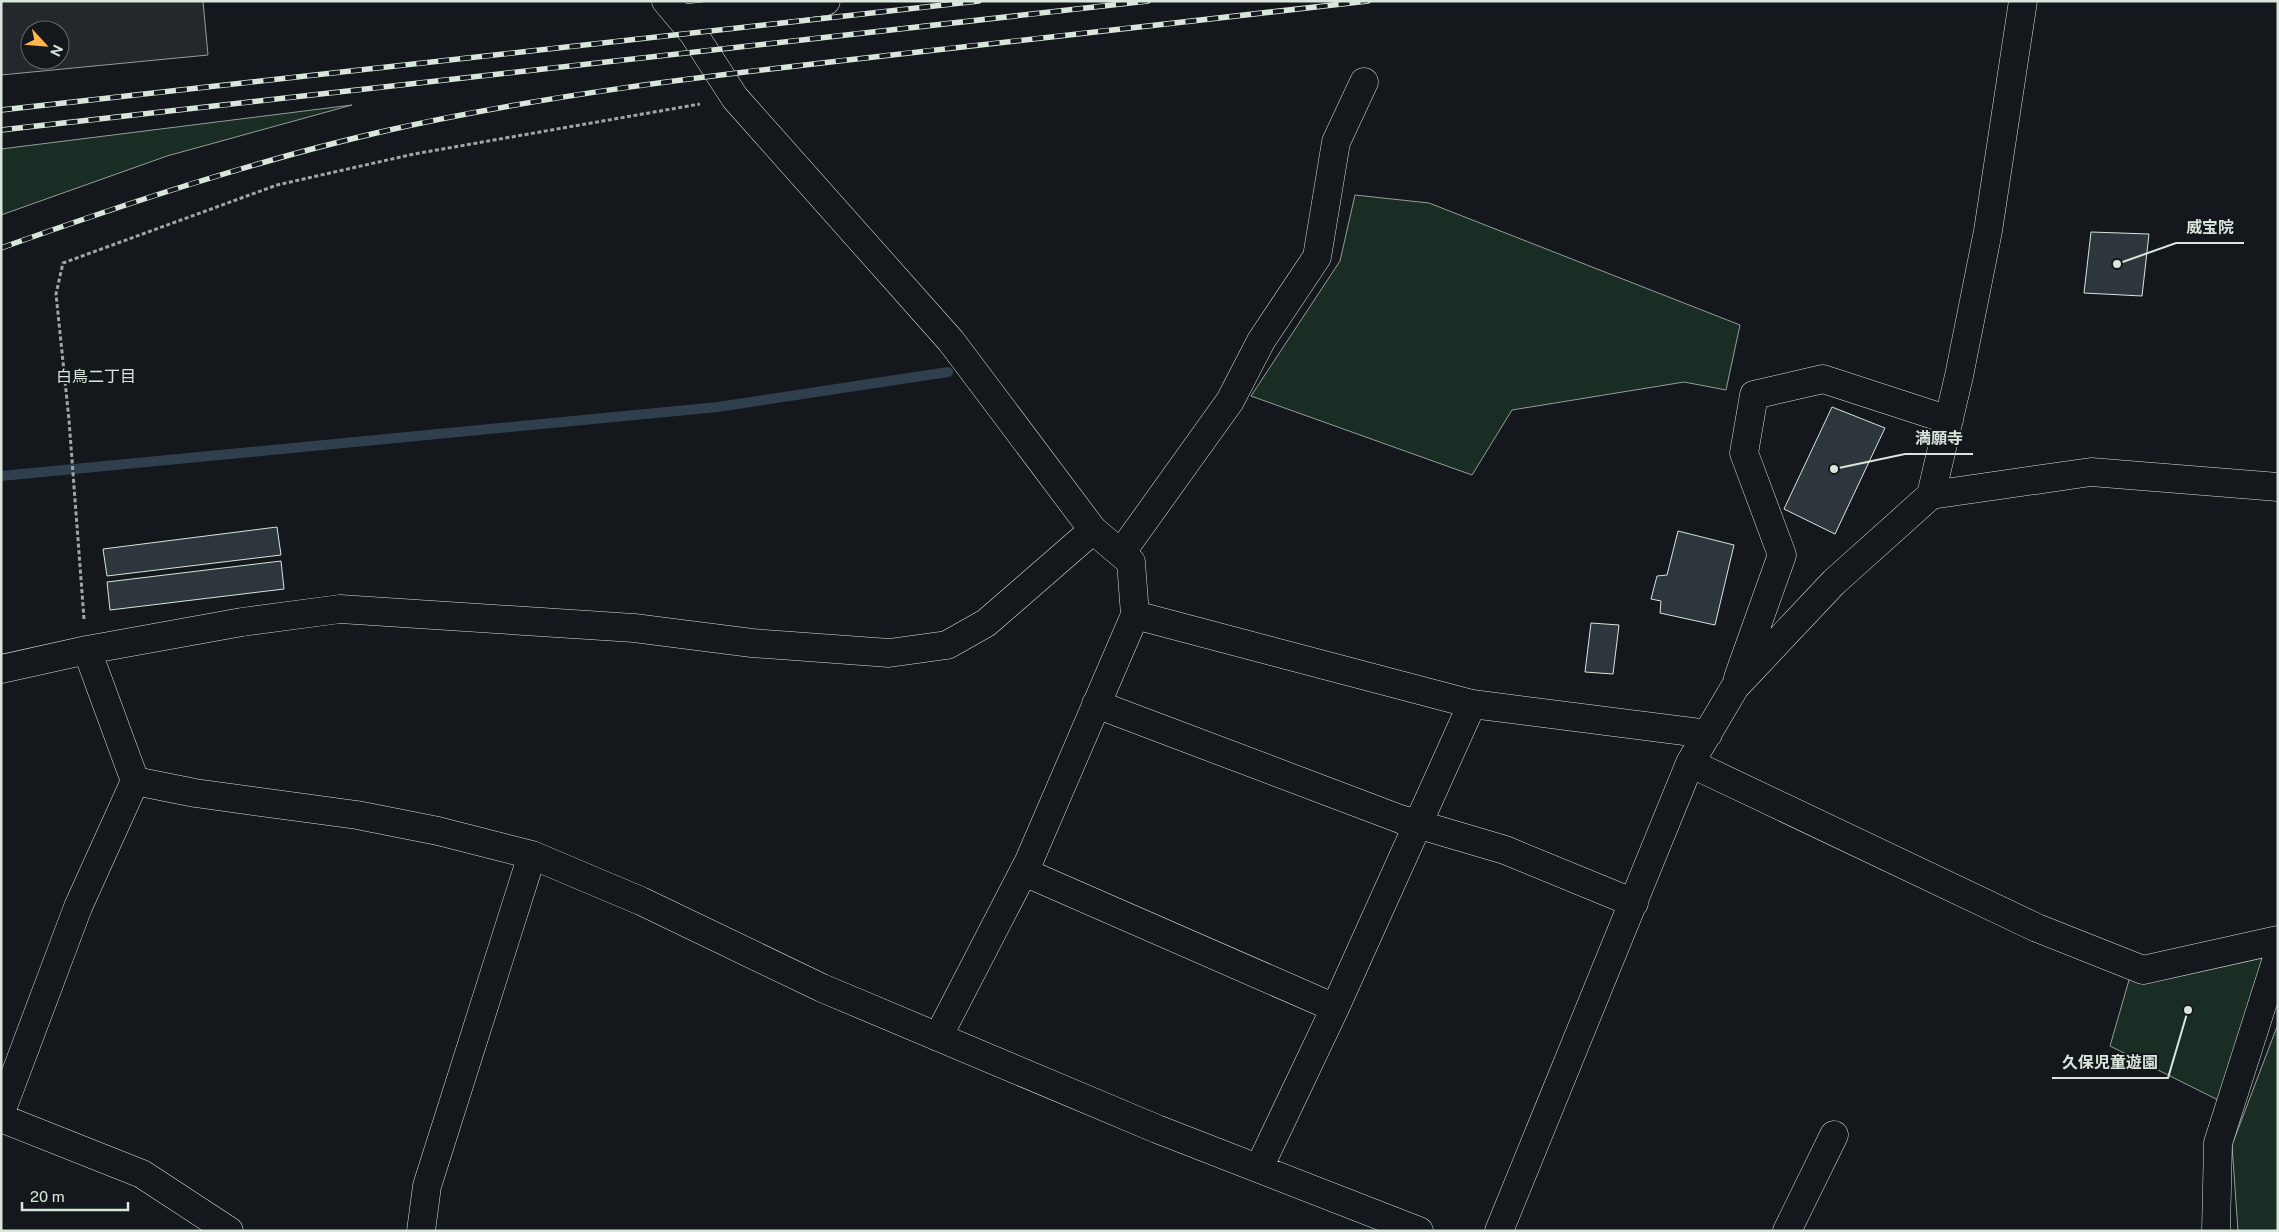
<svg xmlns="http://www.w3.org/2000/svg" width="2279" height="1232" viewBox="0 0 2279 1232" font-family="'Public Sans','Noto Sans JP',sans-serif">
<rect width="100%" height="100%" fill="#14181c"/>
<!-- green -->
<path fill="#1a2d24" stroke="#939e99" d="M352 105 167 156 1 215V149Z
M1355 195 1429 203 1740 325 1726 390 1684 382 1512 410 1472 475 1251 396 1340 261Z
M2275 945 2226 1104 2110 1046 2131 973Z
M2278 1024V1231H2238L2232 1145Z"/>
<!-- parking -->
<path fill="#24282b" stroke="#939e99" fill-rule="evenodd" d="M1 1H203L208 55 1 75ZM30 30H60V60H30Z"/>
<g fill="none" stroke-linecap="round" stroke-linejoin="round">
<!-- stream -->
<path stroke="#2f3f4d" stroke-width="10" d="M1 476 718 407 948 372"/>
</g>
<!-- building -->
<path fill="#2c363c" stroke="#d8e6dc" d="M2091 232 2149 234 2142 296 2084 293Z
M1832 407 1885 428 1835 534 1784 509Z
M277 527 281 555 107 576 103 549Z
M1678 531 1734 545 1715 625 1660 613 1661 601 1651 599 1657 576 1667 575Z
M281 561 284 589 110 610 107 582Z
M1591 623 1619 625 1613 674 1585 672Z"/>
<g fill="none" stroke-linecap="round" stroke-linejoin="round">
<!-- minor casing -->
<g stroke="#d8e6dc" stroke-width="29">
<path id="minor" d="M666 1 693 33 735 98 951 341 1093 530 1131 562 1135 615 1029 861 938 1037
M681 19 826 1
M1931 495 1959 376 1988 231 2023 1
M1121 553 1230 401 1261 341 1317 257 1336 142 1364 82
M1135 615 1472 704 1708 734
M1 669 87 650 242 622 340 609 634 628 752 643 889 653 947 645 986 623 1093 530
M1738 678 1782 555 1744 453 1754 395 1823 379 1949 420
M1096 704 1400 819 1505 850 1634 903
M1690 763 2037 928 2143 970 2278 940
M135 781 195 793 357 815 438 831 532 855 641 901 822 988 1157 1129 1419 1231
M1024 872 1335 1008
M1 1112 78 907 135 781 87 650
M1 1118 142 1174 229 1231
M1259 1168 1335 1008 1472 704
M421 1231 427 1186 532 855
M1499 1231 1690 763 1735 687 1834 582 1931 495 2091 472 2278 487
M1787 1231 1834 1135
M2216 1231 2218 1143 2278 955"/>
</g>
<!-- path -->
<path stroke="#9da8a2" stroke-width="3" stroke-dasharray="4 2.5" stroke-linecap="butt" d="M84 619 69 420 56 294 63 263 277 185 414 154 700 104"/>
<!-- minor -->
<use href="#minor" stroke="#14181c" stroke-width="28"/>
<!-- rail casing -->
<g stroke="#d8e6dc" stroke-width="5.5">
<path id="rail" d="M1 110 979 1
M1 130 1148 1
M1 248C125 204 248 163 376 133 540 95 707 76 874 57 1038 38 1203 20 1368 1"/>
</g>
<!-- rail -->
<use href="#rail" stroke="#14181c" stroke-width="4" stroke-dasharray="11" stroke-linecap="butt"/>
</g>
<g text-anchor="middle" dominant-baseline="central" stroke-width="4" stroke-linejoin="round" paint-order="stroke">
<!-- neighbourhood labels -->
<g font-size="16" fill="#d8e6dc" stroke="#14181c">
<text x="96" y="376">白鳥二丁目</text>
</g>
</g>
<!-- callouts -->
<path fill="none" stroke="#d8e6dc" stroke-width="2" d="M2117 264L2176 243H2244M1834 469L1905 454H1973M2188 1010L2168 1078H2052"/>
<g fill="#d8e6dc" stroke="#14181c" stroke-width="2">
<circle cx="2117" cy="264" r="5"/>
<circle cx="1834" cy="469" r="5"/>
<circle cx="2188" cy="1010" r="5"/>
</g>
<g font-size="16" text-anchor="middle" font-weight="bold" fill="#d8e6dc" stroke="#14181c" stroke-width="4" stroke-linejoin="round" paint-order="stroke">
<text x="2210" y="233">威宝院</text>
<text x="1939" y="444">満願寺</text>
<text x="2110" y="1068">久保児童遊園</text>
</g>
<!-- border -->
<rect width="2279" height="1232" fill="none" stroke="#d8e6dc" stroke-width="5"/>
<!-- north arrow -->
<g transform="translate(45 45) rotate(116)"><circle r="24" fill="#14181c" stroke="#626a69"/>
<path d="M0-4L9 19L0 12L-9 19Z" fill="#ffb74d"/>
<text y="-8" font-size="14" font-weight="bold" text-anchor="middle" fill="#d8e6dc">N</text>
</g>
<!-- scale -->
<path d="M22 1202v8h106v-8" fill="none" stroke="#d8e6dc" stroke-width="2.5"/>
<text x="30" y="1202" font-size="15" fill="#d8e6dc" stroke="#14181c" stroke-width="4" paint-order="stroke">20 m</text>
</svg>
